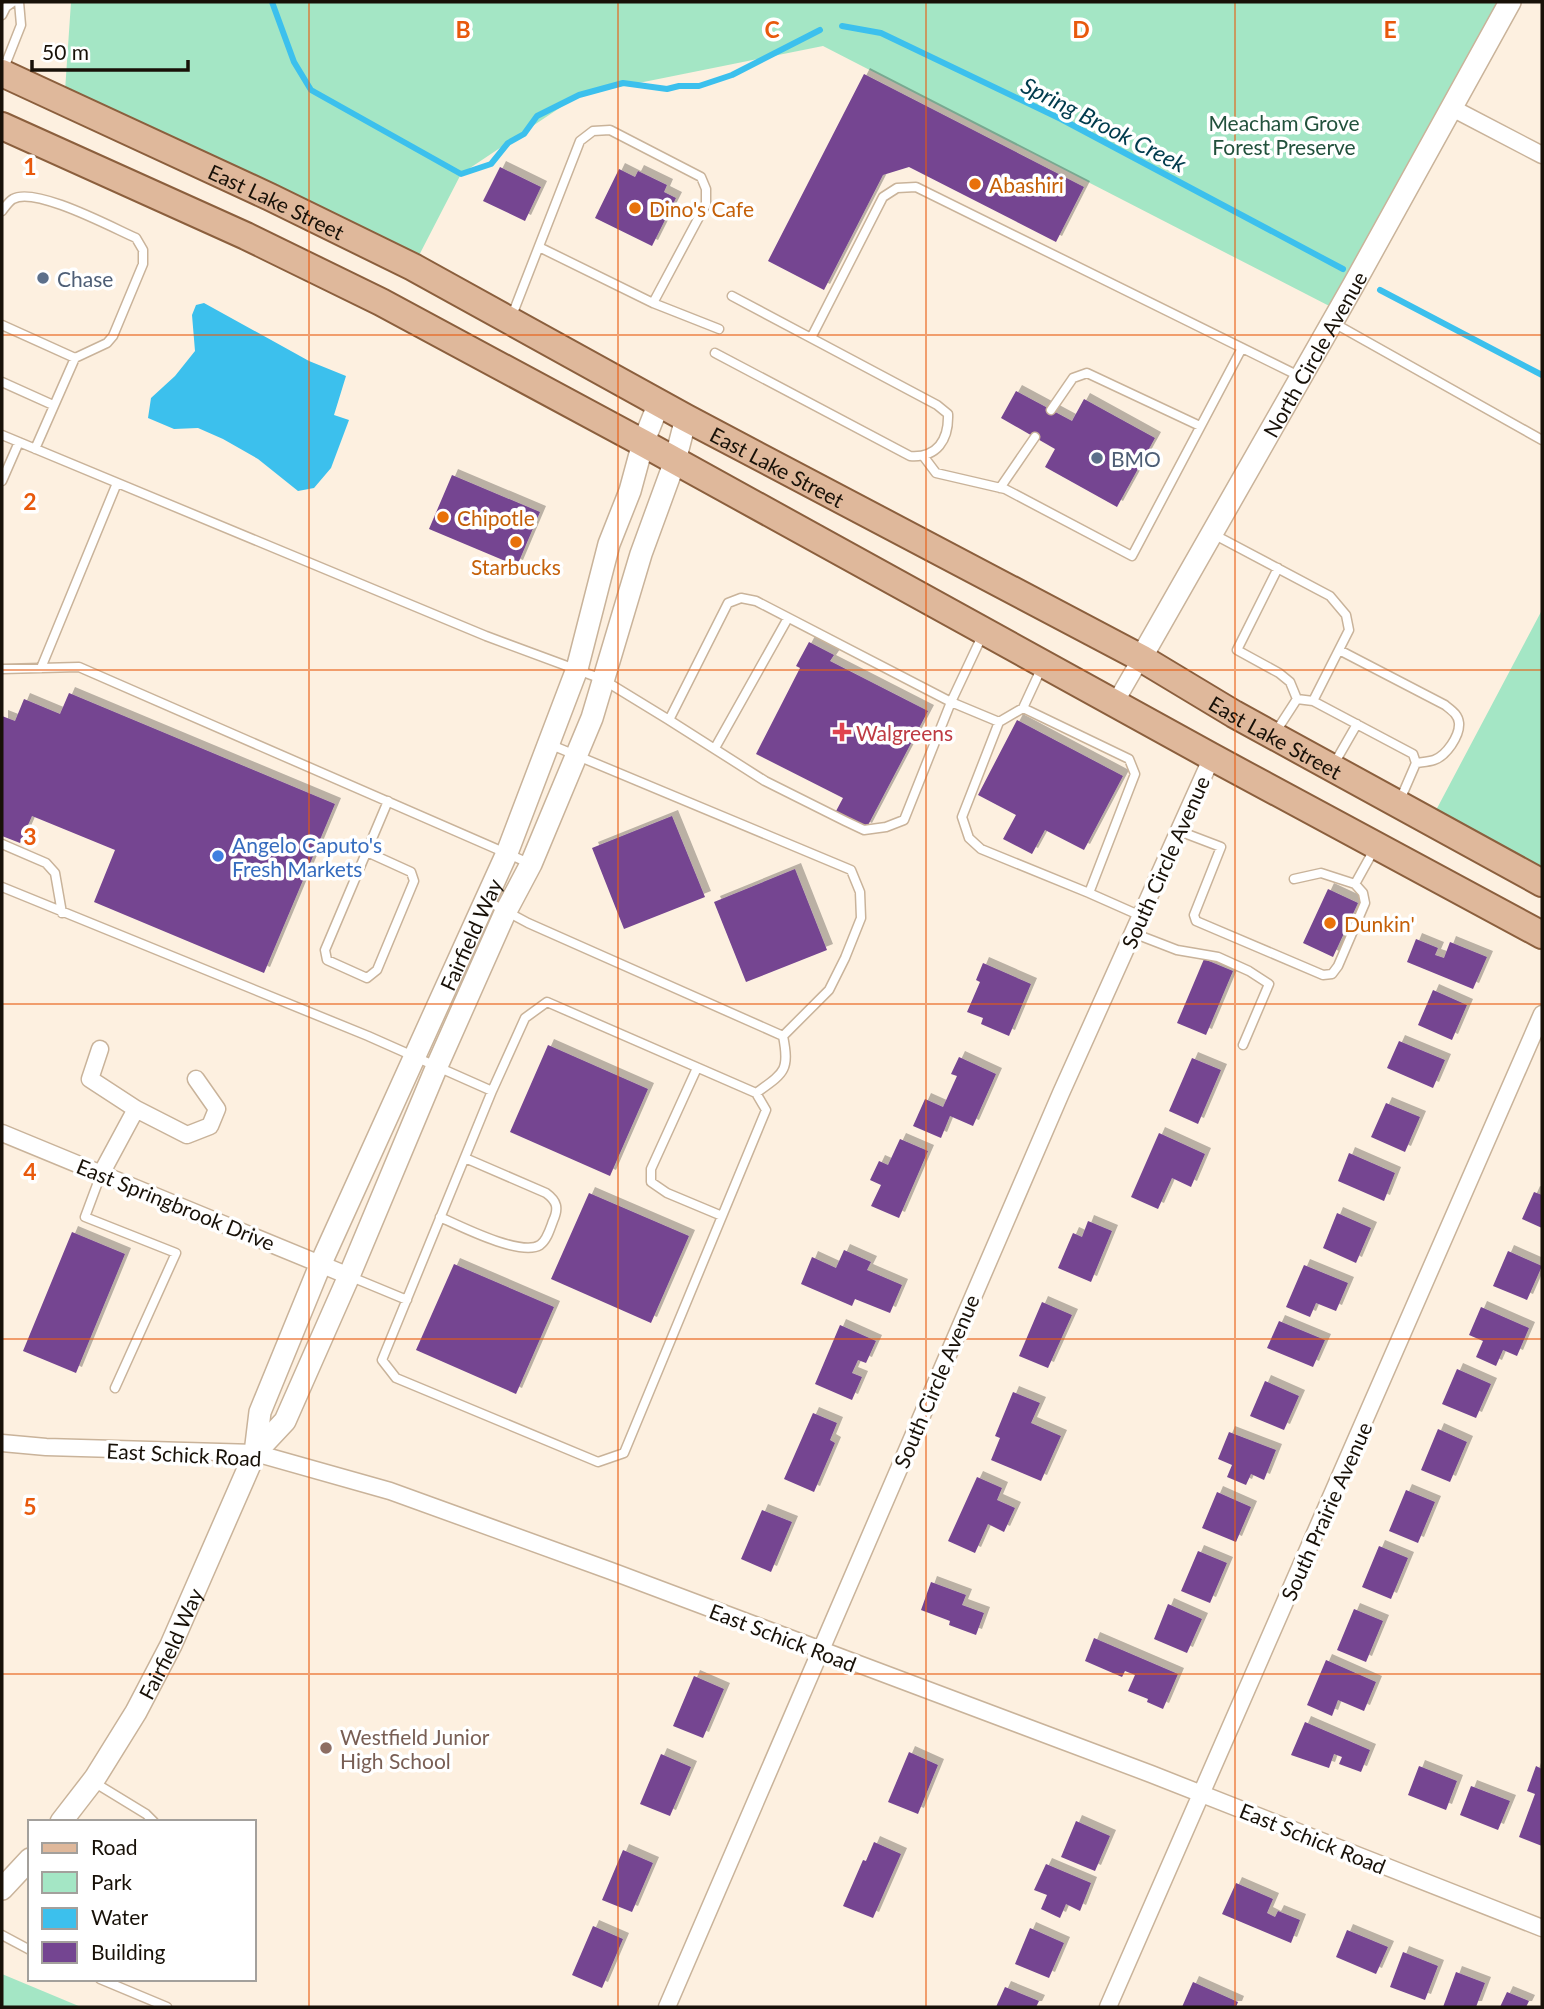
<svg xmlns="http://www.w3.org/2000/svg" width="1544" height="2009" viewBox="0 0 1544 2009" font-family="Lato,sans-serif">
<defs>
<filter id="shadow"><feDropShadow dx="6" dy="-6" stdDeviation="0" flood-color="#0004"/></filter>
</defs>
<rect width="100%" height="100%" fill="#fdf0e0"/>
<!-- green -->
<path fill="#a4e6c5" d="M71 2H1509L1339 311 823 46 579 95 461 174 413 267 65 91Z
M1542 610V872L1434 814Z
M2 1974 81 2007H2Z"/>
<!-- water -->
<path fill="#3cc0ed" d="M204 303 309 361 346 376 334 415 349 420 331 468 314 488 298 491 258 459 223 439 198 428 174 429 148 418 151 398 175 376 195 351 192 315 196 305Z"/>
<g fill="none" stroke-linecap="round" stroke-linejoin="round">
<!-- stream -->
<path stroke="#3cc0ed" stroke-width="6" d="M272 2 294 62 311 90 461 174 491 164 508 143 524 134 537 116 579 95 623 83 667 89 679 86H699L732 75 820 30
M842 26 881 33 1061 119 1343 269
M1380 290 1542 375"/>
</g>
<!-- building -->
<path fill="#744591" filter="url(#shadow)" d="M864 74 1084 187 1056 242 909 167 883 175 824 290 768 261Z
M500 167 541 187 525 221 483 201Z
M619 169 635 177 638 171 667 185 664 192 676 198 652 246 595 218Z
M1016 391 1072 421 1084 399 1155 438 1117 507 1045 467 1055 449 1001 418Z
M452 475 540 512 517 566 429 529Z
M809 642 834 655 830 661 928 711 866 829 835 813 843 798 756 754 800 668 796 666Z
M69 693 335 804 264 973 94 902 115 850 32 816 20 843 2 836V716L15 721 24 699 60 714Z
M1017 720 1123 776 1084 850 1045 830 1032 854 1003 839 1016 815 978 795Z
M672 816 705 897 624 929 592 848Z
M795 869 827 950 746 982 714 902Z
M1328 889 1358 903 1333 957 1303 943Z
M1416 939 1438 948 1435 955 1444 958 1450 942 1487 957 1473 989 1407 962Z
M1204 959 1233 971 1206 1035 1177 1023Z
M983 963 1031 984 1009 1036 981 1024 983 1018 967 1012 980 982 976 980Z
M1433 990 1467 1005 1452 1040 1418 1025Z
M1399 1041 1445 1060 1433 1088 1387 1068Z
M548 1045 648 1089 610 1176 510 1132Z
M959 1057 996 1074 973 1126 950 1116 941 1138 913 1126 925 1099 943 1107 957 1076 951 1074Z
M1192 1058 1221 1070 1198 1124 1169 1111Z
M1386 1103 1420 1117 1405 1152 1371 1137Z
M1159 1133 1205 1154 1191 1187 1172 1178 1158 1209 1131 1197Z
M900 1139 928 1151 899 1218 871 1206 881 1185 870 1180 879 1161 888 1165Z
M1349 1153 1395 1173 1384 1201 1338 1181Z
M1534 1192 1542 1195V1228L1522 1219Z
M589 1193 689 1236 651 1323 551 1279Z
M1337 1213 1371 1228 1356 1263 1323 1248Z
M1088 1221 1112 1231 1091 1282 1058 1268 1073 1233 1082 1237Z
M72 1232 125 1254 76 1373 23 1351Z
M844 1250 871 1262 867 1270 902 1285 890 1313 855 1299 852 1306 801 1284 812 1257 836 1268Z
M1508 1251 1542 1266 1527 1300 1493 1286Z
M454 1264 554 1307 516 1394 416 1350Z
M1304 1265 1348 1283 1336 1311 1316 1303 1310 1317 1286 1307Z
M1042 1302 1072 1315 1048 1368 1019 1356Z
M1481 1307 1529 1328 1517 1356 1503 1350 1496 1366 1476 1357 1483 1341 1469 1335Z
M1279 1321 1325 1340 1313 1367 1267 1348Z
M840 1325 876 1341 866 1363 858 1360 852 1373 862 1377 852 1400 815 1384Z
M1457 1369 1491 1384 1476 1418 1442 1404Z
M1265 1381 1299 1396 1284 1430 1250 1416Z
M1013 1392 1040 1403 1031 1423 1061 1436 1041 1481 991 1460 1000 1438 995 1436Z
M813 1413 837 1423 830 1440 835 1443 814 1492 784 1479Z
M1438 1429 1467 1442 1450 1482 1421 1470Z
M1229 1432 1276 1450 1264 1480 1251 1474 1246 1485 1227 1477 1232 1465 1218 1459Z
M977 1477 1002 1488 997 1500 1015 1508 1004 1532 988 1524 975 1553 948 1541Z
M1406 1490 1435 1502 1418 1543 1389 1531Z
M1217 1492 1251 1507 1236 1542 1202 1528Z
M762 1510 792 1522 771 1572 741 1559Z
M1379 1546 1408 1558 1391 1599 1362 1587Z
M1198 1551 1227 1563 1210 1603 1181 1591Z
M931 1582 966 1595 962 1605 984 1613 976 1635 949 1625 950 1621 921 1610Z
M1168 1604 1202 1619 1187 1653 1154 1639Z
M1354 1609 1383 1621 1366 1662 1337 1650Z
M1094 1638 1178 1674 1163 1709 1147 1702 1148 1699 1128 1691 1135 1675 1125 1671 1122 1677 1085 1661Z
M1326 1660 1376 1682 1364 1711 1338 1700 1332 1716 1307 1705Z
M694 1676 724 1689 703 1738 673 1726Z
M1305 1722 1370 1750 1361 1772 1339 1764 1342 1757 1334 1754 1329 1768 1291 1755Z
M909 1752 938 1765 918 1814 888 1802Z
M661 1754 691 1767 670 1816 640 1804Z
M1419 1766 1457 1781 1446 1810 1408 1795Z
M1536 1766 1542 1769V1846L1519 1837 1535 1794 1527 1791Z
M1471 1786 1510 1801 1498 1830 1460 1815Z
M1076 1821 1110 1836 1095 1871 1061 1857Z
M874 1842 901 1854 873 1918 843 1906 863 1860 866 1861Z
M623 1850 653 1863 632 1912 602 1900Z
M1046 1864 1091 1883 1080 1911 1066 1904 1060 1918 1041 1909 1047 1895 1034 1890Z
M1236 1883 1273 1899 1267 1913 1275 1917 1278 1911 1300 1920 1291 1943 1222 1914Z
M593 1926 623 1939 602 1988 572 1975Z
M1030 1928 1064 1943 1049 1978 1015 1964Z
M1347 1930 1388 1947 1376 1974 1336 1957Z
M1403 1952 1438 1966 1425 2000 1390 1987Z
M1456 1972 1485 1983 1476 2007H1443Z
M1193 1982 1238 2002 1236 2007H1182Z
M1005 1987 1039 2001 1036 2007H996Z
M1507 1992 1529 2001 1526 2007H1500Z"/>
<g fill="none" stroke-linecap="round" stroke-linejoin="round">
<!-- service casing -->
<g stroke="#c9b39a" stroke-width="11">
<path id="service" d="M2 15 6 7 13 2
M4 68 21 25 19 2
M2 211C5 207 9 201 13 199 35 186 113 228 136 238L143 250V264L113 336 107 343 75 358 35 449
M539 247 653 303
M732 296 811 338 883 197 897 188 916 187 1301 377
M511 318 580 141 593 131 610 130 701 177 706 189V204L653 303 719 329
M1332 322 1542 440
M2 325 75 358
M715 353 910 456C937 458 949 440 948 414L937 405 811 338
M2 382 53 405
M1051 410 1073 378 1087 373 1200 426
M2 435 486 636 602 679 669 720 728 603 741 598 756 601 951 702 999 722 962 817 969 838 981 849 1089 893
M924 457 936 473 1005 489 1132 556 1242 348
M2 481 19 442
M1000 488 1035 437
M1213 534 1330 596 1346 615 1349 630 1313 701
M1341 651 1445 705C1451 710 1458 714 1459 723 1460 736 1446 756 1434 760 1428 762 1422 762 1416 763
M1042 667 1023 708 1129 759 1135 774 1089 893 1141 916
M41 668 117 483
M2 669 79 667 531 864
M1297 699 1313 701 1413 754 1416 763 1400 800
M669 720 765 781 845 821 864 830 886 827 904 820 951 702 983 634
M999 722 1023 708
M1275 733 1297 699 1290 682 1279 673 1237 650 1278 568
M549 744 851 870 860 892 861 918 845 958 829 990 783 1036C790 1071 784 1073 756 1093
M715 748 788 618
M1334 764 1357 724
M1179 831 1221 847 1194 915 1196 921 1323 975 1332 974 1338 966 1365 903 1363 893 1355 884
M2 844 46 863 55 873 62 913
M367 852 411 872 414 881 377 970 367 978 327 960 325 950 388 801
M1294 879 1321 873 1355 884 1375 848
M2 887 368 1036 492 1091
M487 901 528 923 783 1036
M1133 933 1177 950 1218 957 1249 971 1269 984 1243 1045
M547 1002 756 1093 766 1110 624 1453 598 1462 396 1378 382 1360 492 1091 525 1018Z
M697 1068 651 1169V1182L667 1193 722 1216
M101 1174 85 1217 176 1253 115 1388
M440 1217C460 1226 521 1257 540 1245 547 1240 550 1229 553 1221 559 1208 557 1201 546 1193L465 1158
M349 1276 407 1300
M92 1781 146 1814 154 1822
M2 1935 30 1950
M100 1979 167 2007"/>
</g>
<!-- minor casing -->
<g stroke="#c9b39a" stroke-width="19">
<path id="minor" d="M1452 108 1542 155
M1115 703 1141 658
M100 1049 90 1079 136 1109 187 1135 210 1126 217 1109 196 1079
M2 1133 349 1276
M101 1174 136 1109
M2 1443 46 1447 255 1453 390 1491 611 1571 1151 1774 1542 1928
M667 2007 1061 1093 1212 757
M1108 2007 1542 1014"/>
</g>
<!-- tertiary casing -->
<g stroke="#c9b39a" stroke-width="24">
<g id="tertiary">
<path id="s1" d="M1141 658 1354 284 1510 2"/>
<path d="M255 1453 285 1421 349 1276 437 1066 505 913 531 864 592 718 641 554 675 461 686 418"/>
<path id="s2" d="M61 1822 95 1778 136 1712 171 1645 255 1453 260 1412 321 1263 507 853 577 669 609 544 630 491 643 443 659 403"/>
<path d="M2 1889 30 1859"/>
</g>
</g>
<!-- primary casing -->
<g stroke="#8b5f3d" stroke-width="30">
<g id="primary">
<path id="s3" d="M2 73 270 197 413 267 686 418 1141 658 1234 714 1542 883"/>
<path d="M2 126 246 236 381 302 643 443 1212 757 1542 935"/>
</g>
</g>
<!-- service -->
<use href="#service" stroke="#fff" stroke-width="8"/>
<!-- minor -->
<use href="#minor" stroke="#fff" stroke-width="16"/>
<!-- tertiary -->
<use href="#tertiary" stroke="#fff" stroke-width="21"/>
<!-- primary -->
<use href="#primary" stroke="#dfb89b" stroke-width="26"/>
</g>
<!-- grid -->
<path fill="none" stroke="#e8590c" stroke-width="2" stroke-opacity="0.55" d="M309 2V2007M618 2V2007M926 2V2007M1235 2V2007M2 335H1542M2 670H1542M2 1004H1542M2 1339H1542M2 1674H1542"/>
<!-- markers -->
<g fill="#e8710a" stroke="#fff" stroke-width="2.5">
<circle cx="975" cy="184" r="7"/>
<circle cx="635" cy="208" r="7"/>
<circle cx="443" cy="517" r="7"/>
<circle cx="516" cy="542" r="7"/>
<circle cx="1330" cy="923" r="7"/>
</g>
<g fill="#5c6f8a" stroke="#fff" stroke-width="2.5">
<circle cx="43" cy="278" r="7"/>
<circle cx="1097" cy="458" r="7"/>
</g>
<path fill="#e0444e" stroke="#fff" stroke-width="2.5" d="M838.5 721.5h7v7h7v7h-7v7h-7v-7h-7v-7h7z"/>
<circle fill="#3f7fe0" stroke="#fff" stroke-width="2.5" cx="218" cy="856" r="7"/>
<circle fill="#8d6e63" stroke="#fff" stroke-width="2.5" cx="326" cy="1748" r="7"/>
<g text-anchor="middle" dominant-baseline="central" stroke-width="7" stroke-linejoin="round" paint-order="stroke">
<!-- park labels -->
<g font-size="21" fill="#22513c" stroke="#fff">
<text x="1284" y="122">Meacham Grove<tspan x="1284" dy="24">Forest Preserve</tspan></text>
</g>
<!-- food labels -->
<g font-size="21" fill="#c56008" stroke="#fff" text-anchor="start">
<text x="989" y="184">Abashiri</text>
<text x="649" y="208">Dino's Cafe</text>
<text x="457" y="517">Chipotle</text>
<text x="516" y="566" text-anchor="middle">Starbucks</text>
<text x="1344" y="923">Dunkin'</text>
</g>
<!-- street labels -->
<g font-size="21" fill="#181108" stroke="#fff">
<text stroke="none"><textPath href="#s3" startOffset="303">East Lake Street</textPath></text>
<text stroke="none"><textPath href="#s1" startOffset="350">North Circle Avenue</textPath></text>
<text stroke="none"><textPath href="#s3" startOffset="870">East Lake Street</textPath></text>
<text stroke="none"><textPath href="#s3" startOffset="1437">East Lake Street</textPath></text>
<text transform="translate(1165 862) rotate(-66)">South Circle Avenue</text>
<text stroke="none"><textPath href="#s2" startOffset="982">Fairfield Way</textPath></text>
<text transform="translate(176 1204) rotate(22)">East Springbrook Drive</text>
<text transform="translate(936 1381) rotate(-67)">South Circle Avenue</text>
<text transform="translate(184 1454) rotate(3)">East Schick Road</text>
<text transform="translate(1326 1511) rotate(-66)">South Prairie Avenue</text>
<text transform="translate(783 1637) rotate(21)">East Schick Road</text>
<text stroke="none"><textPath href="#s2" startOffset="210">Fairfield Way</textPath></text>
<text transform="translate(1313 1838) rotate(22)">East Schick Road</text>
</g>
<!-- service labels -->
<g font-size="21" fill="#4e5e75" stroke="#fff" text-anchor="start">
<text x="57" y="278">Chase</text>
<text x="1111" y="458">BMO</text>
</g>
<!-- health labels -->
<g font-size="21" fill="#be3a42" stroke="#fff" text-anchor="start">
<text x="856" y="732">Walgreens</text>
</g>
<!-- shop labels -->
<g font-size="21" fill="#366cbe" stroke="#fff" text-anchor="start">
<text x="232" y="844">Angelo Caputo's<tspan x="232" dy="24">Fresh Markets</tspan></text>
</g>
<!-- education labels -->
<g font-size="21" fill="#785e54" stroke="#fff" text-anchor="start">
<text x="340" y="1736">Westfield Junior<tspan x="340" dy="24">High School</tspan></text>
</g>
<!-- water labels -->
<g font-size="23" font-style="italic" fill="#003b4d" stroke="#fff">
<text transform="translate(1104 124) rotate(27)">Spring Brook Creek</text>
</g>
</g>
<g font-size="23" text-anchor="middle" font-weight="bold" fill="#e8590c" stroke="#fff" stroke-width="7" stroke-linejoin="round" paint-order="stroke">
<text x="463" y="38">B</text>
<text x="772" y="38">C</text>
<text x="1081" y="38">D</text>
<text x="1390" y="38">E</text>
<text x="30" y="175">1</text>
<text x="30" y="510">2</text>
<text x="30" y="845">3</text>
<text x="30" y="1180">4</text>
<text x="30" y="1515">5</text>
</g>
<!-- border -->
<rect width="1544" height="2009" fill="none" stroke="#181108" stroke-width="7"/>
<!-- legend -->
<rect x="28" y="1820" width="228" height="161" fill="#ffffff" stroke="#a3a09c" stroke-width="2"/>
<rect x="42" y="1843" width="35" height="10" fill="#dfb89b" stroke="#a3a09c" stroke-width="2"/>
<text x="91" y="1855" font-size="21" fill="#181108">Road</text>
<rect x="42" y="1872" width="35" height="21" fill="#a4e6c5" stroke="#a3a09c" stroke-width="2"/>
<text x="91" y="1890" font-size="21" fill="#181108">Park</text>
<rect x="42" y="1908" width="35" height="21" fill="#3cc0ed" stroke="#a3a09c" stroke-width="2"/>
<text x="91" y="1925" font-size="21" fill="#181108">Water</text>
<rect x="42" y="1942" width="35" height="21" fill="#744591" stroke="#a3a09c" stroke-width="2"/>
<text x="91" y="1960" font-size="21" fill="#181108">Building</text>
<!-- scale -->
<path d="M32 60v10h156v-10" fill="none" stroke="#181108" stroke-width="3.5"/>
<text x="42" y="60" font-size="21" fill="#181108" stroke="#ffffff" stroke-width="5" paint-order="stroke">50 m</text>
</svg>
